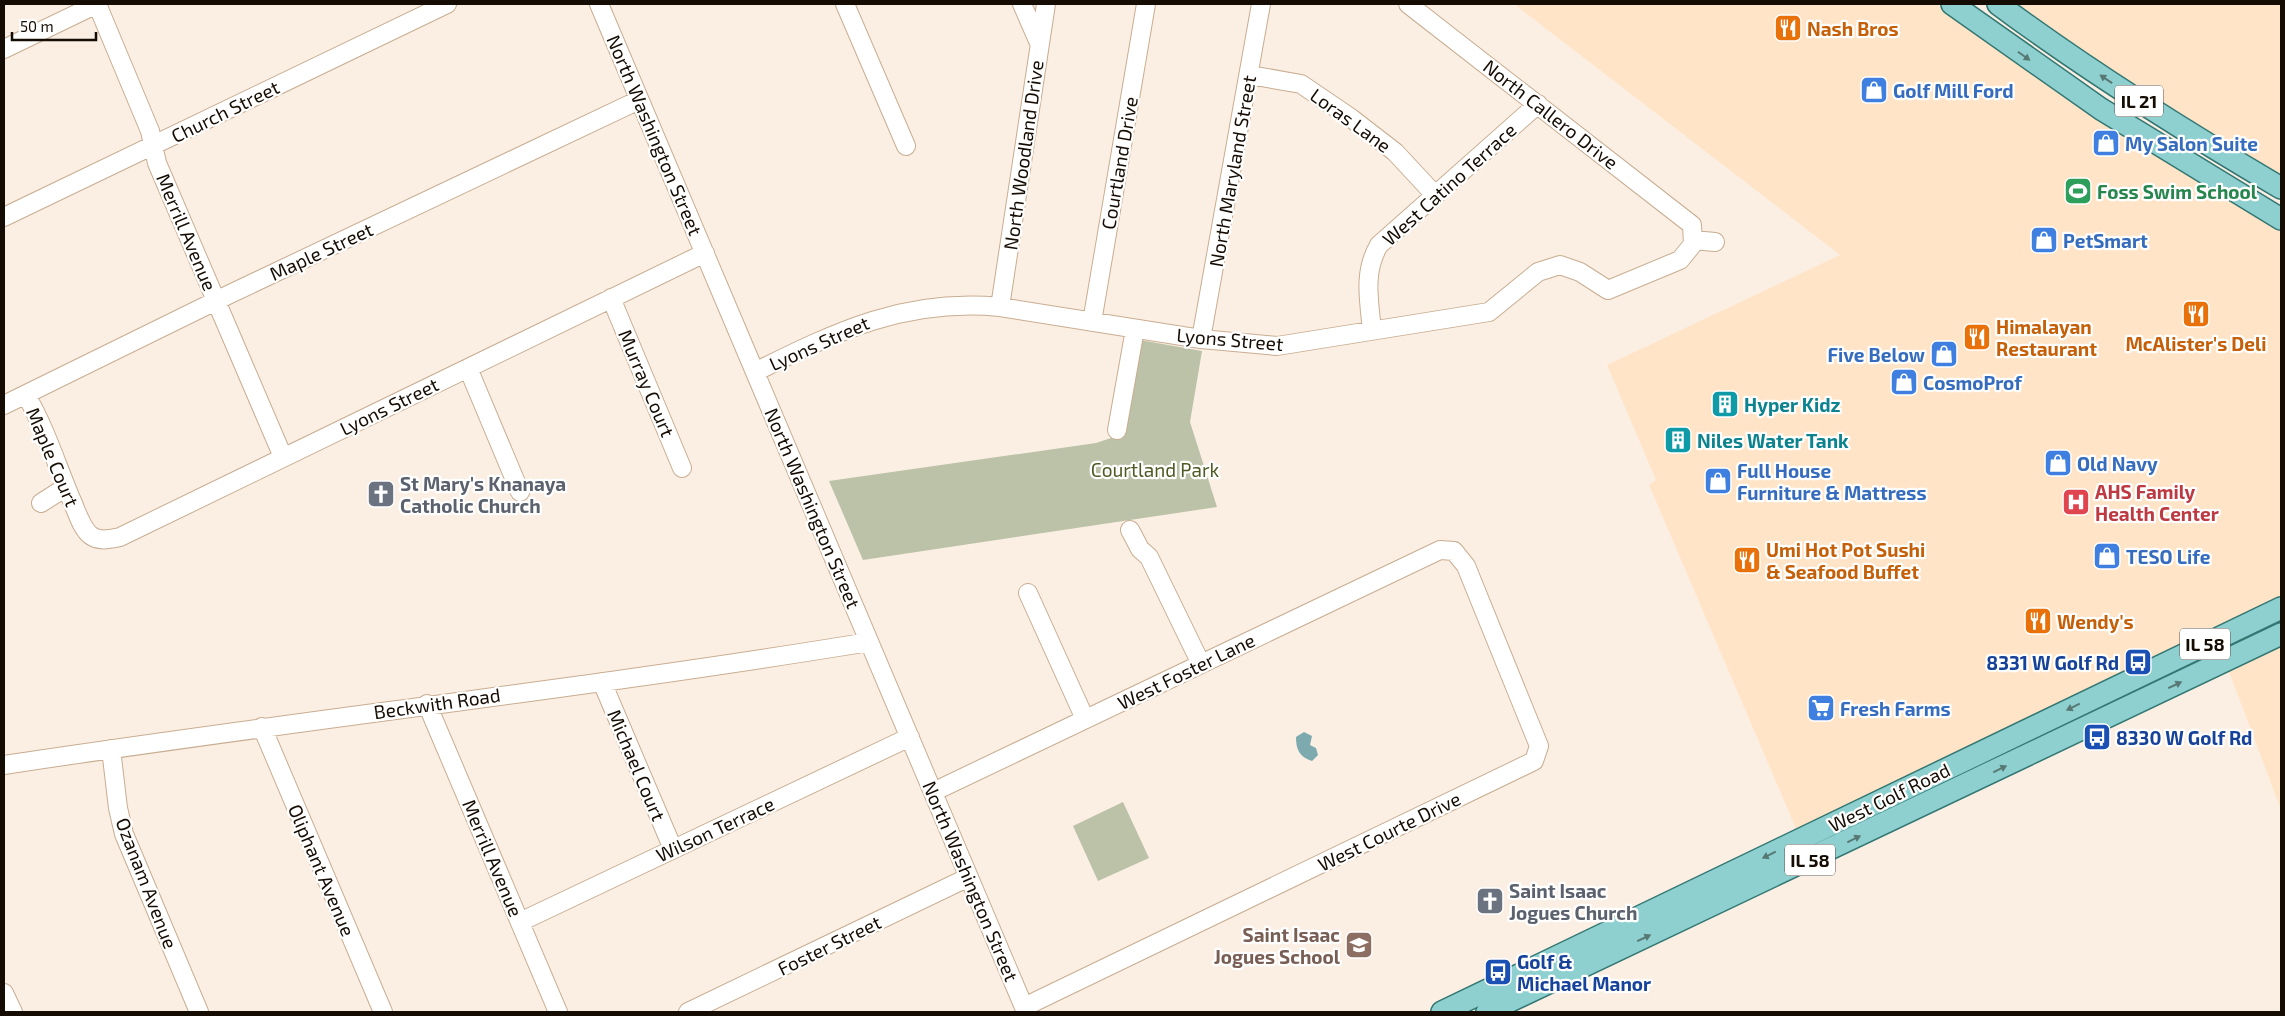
<svg xmlns="http://www.w3.org/2000/svg" width="2285" height="1016" viewBox="0 0 2285 1016" font-family="'Exo 2',sans-serif">
<rect width="100%" height="100%" fill="#fbefe4"/>
<!-- built -->
<path fill="#ffe4c7" d="M1514 4H1937L1997 48 2104 122 2281 230V598L1797 831 1649 485 1656 480 1607 365 1840 255Z
M2015 4H2281V177L2219 140 2096 62Z
M2281 643V810L2228 669Z"/>
<!-- green -->
<path fill="#bbc2a7" d="M1140 340 1202 351 1190 422 1217 507 863 560 829 481 1096 443 1123 434Z
M1123 802 1149 858 1098 881 1073 826Z"/>
<!-- water -->
<path fill="#7daaae" d="M1304 732 1312 736 1310 745 1316 748 1318 755 1312 761C1299 757 1296 749 1296 737Z"/>
<g fill="none" stroke-linecap="round" stroke-linejoin="round">
<!-- minor casing -->
<g stroke="#c8ad91" stroke-width="20">
<path id="minor" d="M97 4 150 131 157 163 283 457
M599 4 1026 1012
M845 4 906 146
M1022 4 1039 43
M4 49 97 4
M1250 75 1301 84 1351 118 1395 152 1435 195
M4 217 447 4
M1693 240 1715 242
M611 298 682 468
M1000 307 1046 4
M1092 322 1146 4
M1372 330C1369 300 1363 272 1379 245L1538 104
M1201 339 1261 4
M468 368 520 492
M755 372C837 331 906 298 1000 307L1201 339 1277 346 1489 312 1538 272 1560 265 1580 272 1608 290 1680 260 1693 244 1692 225 1408 4
M26 395C45 427 57 466 72 501 77 512 81 527 90 535 99 542 110 539 120 537L705 253
M4 405 230 294 639 100
M1117 430 1135 329
M41 503 66 487
M1130 530 1140 549 1149 557 1201 664
M1028 593 1085 719
M602 682 673 849
M427 704 558 1012
M262 727 383 1012
M111 749 118 808 124 834 199 1012
M4 765C292 721 582 689 869 642
M933 792 1440 550 1454 551 1466 566 1539 746 1534 761 1024 1007
M520 922 910 737
M4 993 13 1012
M688 1012 969 877"/>
</g>
<!-- major casing -->
<g stroke="#337773" stroke-width="24">
<path id="major" d="M1952 4 2101 109 2281 219
M1998 4C2088 71 2184 131 2281 188
M1442 1012 2281 608
M1487 1012 2281 634"/>
</g>
<!-- minor -->
<use href="#minor" stroke="#fff" stroke-width="18"/>
<!-- major -->
<use href="#major" stroke="#8ed0d0" stroke-width="21"/>
</g>
<!-- one-way arrows -->
<defs><path id="oneway-solid" d="M-6-.8H1V-3.2L6.5 0L1 3.2V.8H-6Z" transform="scale(1.25)"/></defs>
<g fill="#587874">
<use href="#oneway-solid" transform="translate(2024 56) rotate(35)"/>
<use href="#oneway-solid" transform="translate(2106 79) rotate(-146)"/>
<use href="#oneway-solid" transform="translate(2175 685) rotate(-25)"/>
<use href="#oneway-solid" transform="translate(2073 707) rotate(154)"/>
<use href="#oneway-solid" transform="translate(2000 769) rotate(-26)"/>
<use href="#oneway-solid" transform="translate(1854 839) rotate(-26)"/>
<use href="#oneway-solid" transform="translate(1769 855) rotate(154)"/>
<use href="#oneway-solid" transform="translate(1644 938) rotate(-25)"/>
</g>
<!-- icons -->
<defs>
<g id="restaurant-square" transform="scale(1.4375)"><rect x="-9" y="-9" width="18" height="18" rx="4" fill="#e8710a" stroke="#fff"/><path d="M-5-6h1v4h1v-4h1v4h1v-4h1v5L-1.5 .5V6h-2V.5L-5-1ZM5-6V6H3V1.5H1.5Q1.5-4 5-6Z" fill="#fff"/></g>
<g id="shop-square" transform="scale(1.4375)"><rect x="-9" y="-9" width="18" height="18" rx="4" fill="#3f7fe0" stroke="#fff"/><path d="M-5-2.5h2.3a2.7 3.5 0 0 1 5.4 0H5L5.5 6h-11ZM-1.5-2.5h3a1.5 2.3 0 0 0-3 0Z" fill="#fff"/></g>
<g id="stadium-square" transform="scale(1.4375)"><rect x="-9" y="-9" width="18" height="18" rx="4" fill="#2e9e5b" stroke="#fff"/><path d="M0-5a6.5 5 0 1 0 0 10a6.5 5 0 1 0 0-10ZM-3.5-1.8h7v3.6h-7Z" fill="#fff"/></g>
<g id="building-square" transform="scale(1.4375)"><rect x="-9" y="-9" width="18" height="18" rx="4" fill="#0f9aa8" stroke="#fff"/><path d="M-4-6H4V6H1V3H-1V6H-4ZM-2.5-4.3h1.7v1.8h-1.7ZM.8-4.3h1.7v1.8H.8ZM-2.5-1h1.7V.8h-1.7ZM.8-1h1.7V.8H.8Z" fill="#fff"/></g>
<g id="church-square" transform="scale(1.4375)"><rect x="-9" y="-9" width="18" height="18" rx="4" fill="#6b7280" stroke="#fff"/><path d="M-1.2-6h2.4v3.5h3.3v2.4h-3.3V6h-2.4V-.1h-3.3v-2.4h3.3Z" fill="#fff"/></g>
<g id="hospital-square" transform="scale(1.4375)"><rect x="-9" y="-9" width="18" height="18" rx="4" fill="#e0444e" stroke="#fff"/><path d="M-5-5h3v3.5h4V-5h3V5h-3V1.5h-4V5h-3Z" fill="#fff"/></g>
<g id="bus-square" transform="scale(1.4375)"><rect x="-9" y="-9" width="18" height="18" rx="4" fill="#1a4fb4" stroke="#fff"/><path d="M-5-6H5V4H4V6H2V4H-2V6H-4V4H-5ZM-3.5-4V0h7V-4ZM-3.5 1.2v1.5H-2V1.2ZM2 1.2v1.5H3.5V1.2Z" fill="#fff"/></g>
<g id="supermarket-square" transform="scale(1.4375)"><rect x="-9" y="-9" width="18" height="18" rx="4" fill="#3f7fe0" stroke="#fff"/><path d="M-6-5.5h2.5l.6 2H6L4.5 2H-2.5L-4.4-4H-6ZM-1.5 3.2a1.3 1.3 0 1 0 .1 0ZM3 3.2a1.3 1.3 0 1 0 .1 0Z" fill="#fff"/></g>
<g id="school-square" transform="scale(1.4375)"><rect x="-9" y="-9" width="18" height="18" rx="4" fill="#8d6e63" stroke="#fff"/><path d="M0-5L7-2L0 1L-7-2ZM-4 1L0 2.5L4 1V4Q0 6-4 4Z" fill="#fff"/></g>
</defs>
<g fill-rule="evenodd">
<use href="#restaurant-square" x="1788" y="28"/>
<use href="#shop-square" x="1874" y="90"/>
<use href="#shop-square" x="2106" y="143"/>
<use href="#stadium-square" x="2078" y="191"/>
<use href="#shop-square" x="2044" y="240"/>
<use href="#restaurant-square" x="2196" y="314"/>
<use href="#restaurant-square" x="1977" y="337"/>
<use href="#shop-square" x="1944" y="354"/>
<use href="#shop-square" x="1904" y="382"/>
<use href="#building-square" x="1725" y="404"/>
<use href="#building-square" x="1678" y="440"/>
<use href="#shop-square" x="2058" y="463"/>
<use href="#shop-square" x="1718" y="481"/>
<use href="#church-square" x="381" y="494"/>
<use href="#hospital-square" x="2076" y="502"/>
<use href="#shop-square" x="2107" y="556"/>
<use href="#restaurant-square" x="1747" y="560"/>
<use href="#restaurant-square" x="2038" y="621"/>
<use href="#bus-square" x="2138" y="662"/>
<use href="#supermarket-square" x="1821" y="708"/>
<use href="#bus-square" x="2097" y="737"/>
<use href="#church-square" x="1490" y="901"/>
<use href="#school-square" x="1359" y="945"/>
<use href="#bus-square" x="1498" y="972"/>
</g>
<g text-anchor="middle" dominant-baseline="central" stroke-width="4.5" stroke-linejoin="round" paint-order="stroke">
<!-- shield labels -->
<g fill="#fff" stroke="#5b554f" stroke-width="1">
<rect x="2115" y="85.5" width="48" height="31" rx="4"/>
<rect x="2180" y="628.5" width="50" height="31" rx="4"/>
<rect x="1785" y="844.5" width="50" height="31" rx="4"/>
</g>
<g font-size="18" font-weight="bold" fill="#150c03">
<text x="2139" y="101">IL 21</text>
<text x="2205" y="644">IL 58</text>
<text x="1810" y="860">IL 58</text>
</g>
<!-- food labels -->
<g font-size="19" font-weight="bold" fill="#c56008" stroke="#fff" text-anchor="start">
<text x="1807" y="28">Nash Bros</text>
<text x="1996" y="326">Himalayan<tspan x="1996" dy="22">Restaurant</tspan></text>
<text x="2196" y="343" text-anchor="middle">McAlister's Deli</text>
<text x="1766" y="549">Umi Hot Pot Sushi<tspan x="1766" dy="22">&amp; Seafood Buffet</tspan></text>
<text x="2057" y="621">Wendy's</text>
</g>
<!-- shop labels -->
<g font-size="19" font-weight="bold" fill="#366cbe" stroke="#fff" text-anchor="start">
<text x="1893" y="90">Golf Mill Ford</text>
<text x="2125" y="143">My Salon Suite</text>
<text x="2063" y="240">PetSmart</text>
<text x="1925" y="354" text-anchor="end">Five Below</text>
<text x="1923" y="382">CosmoProf</text>
<text x="2077" y="463">Old Navy</text>
<text x="1737" y="470">Full House<tspan x="1737" dy="22">Furniture &amp; Mattress</tspan></text>
<text x="2126" y="556">TESO Life</text>
<text x="1840" y="708">Fresh Farms</text>
</g>
<!-- street labels -->
<g font-size="19" fill="#150c03" stroke="#fff">
<text transform="translate(225 111) rotate(-26)">Church Street</text>
<text transform="translate(1551 114) rotate(38)">North Callero Drive</text>
<text transform="translate(1351 120) rotate(36)">Loras Lane</text>
<text transform="translate(655 135) rotate(67)">North Washington Street</text>
<text transform="translate(1023 155) rotate(-82)">North Woodland Drive</text>
<text transform="translate(1119 163) rotate(-80)">Courtland Drive</text>
<text transform="translate(1232 171) rotate(-80)">North Maryland Street</text>
<text transform="translate(1449 184) rotate(-42)">West Catino Terrace</text>
<text transform="translate(187 232) rotate(67)">Merrill Avenue</text>
<text transform="translate(321 251) rotate(-25)">Maple Street</text>
<text transform="translate(1230 339) rotate(5)">Lyons Street</text>
<text transform="translate(819 343) rotate(-24)">Lyons Street</text>
<text transform="translate(647 383) rotate(67)">Murray Court</text>
<text transform="translate(389 406) rotate(-26)">Lyons Street</text>
<text transform="translate(53 457) rotate(67)">Maple Court</text>
<text transform="translate(813 508) rotate(67)">North Washington Street</text>
<text transform="translate(1186 671) rotate(-26)">West Foster Lane</text>
<text transform="translate(437 703) rotate(-8)">Beckwith Road</text>
<text transform="translate(637 765) rotate(67)">Michael Court</text>
<text transform="translate(1889 797) rotate(-26)">West Golf Road</text>
<text transform="translate(715 829) rotate(-25)">Wilson Terrace</text>
<text transform="translate(1389 831) rotate(-26)">West Courte Drive</text>
<text transform="translate(493 858) rotate(67)">Merrill Avenue</text>
<text transform="translate(322 870) rotate(67)">Oliphant Avenue</text>
<text transform="translate(971 881) rotate(67)">North Washington Street</text>
<text transform="translate(147 883) rotate(69)">Ozanam Avenue</text>
<text transform="translate(829 945) rotate(-26)">Foster Street</text>
</g>
<!-- leisure labels -->
<g font-size="19" font-weight="bold" fill="#27864d" stroke="#fff" text-anchor="start">
<text x="2097" y="191">Foss Swim School</text>
</g>
<!-- culture labels -->
<g font-size="19" font-weight="bold" fill="#0d838f" stroke="#fff" text-anchor="start">
<text x="1744" y="404">Hyper Kidz</text>
<text x="1697" y="440">Niles Water Tank</text>
</g>
<!-- park labels -->
<g font-size="19" fill="#4e5923" stroke="#fff">
<text x="1155" y="469">Courtland Park</text>
</g>
<!-- worship labels -->
<g font-size="19" font-weight="bold" fill="#5b616d" stroke="#fff" text-anchor="start">
<text x="400" y="483">St Mary's Knanaya<tspan x="400" dy="22">Catholic Church</tspan></text>
<text x="1509" y="890">Saint Isaac<tspan x="1509" dy="22">Jogues Church</tspan></text>
</g>
<!-- health labels -->
<g font-size="19" font-weight="bold" fill="#be3a42" stroke="#fff" text-anchor="start">
<text x="2095" y="491">AHS Family<tspan x="2095" dy="22">Health Center</tspan></text>
</g>
<!-- transit labels -->
<g font-size="19" font-weight="bold" fill="#164399" stroke="#fff" text-anchor="start">
<text x="2119" y="662" text-anchor="end">8331 W Golf Rd</text>
<text x="2116" y="737">8330 W Golf Rd</text>
<text x="1517" y="961">Golf &amp;<tspan x="1517" dy="22">Michael Manor</tspan></text>
</g>
<!-- education labels -->
<g font-size="19" font-weight="bold" fill="#785e54" stroke="#fff" text-anchor="end">
<text x="1340" y="934">Saint Isaac<tspan x="1340" dy="22">Jogues School</tspan></text>
</g>
</g>
<!-- border -->
<rect width="2285" height="1016" fill="none" stroke="#150c03" stroke-width="10"/>
<!-- scale -->
<path d="M12 32v8h84v-8" fill="none" stroke="#150c03" stroke-width="2.5"/>
<text x="20" y="32" font-size="15" fill="#150c03" stroke="#ffffff" stroke-width="4" paint-order="stroke">50 m</text>
</svg>
